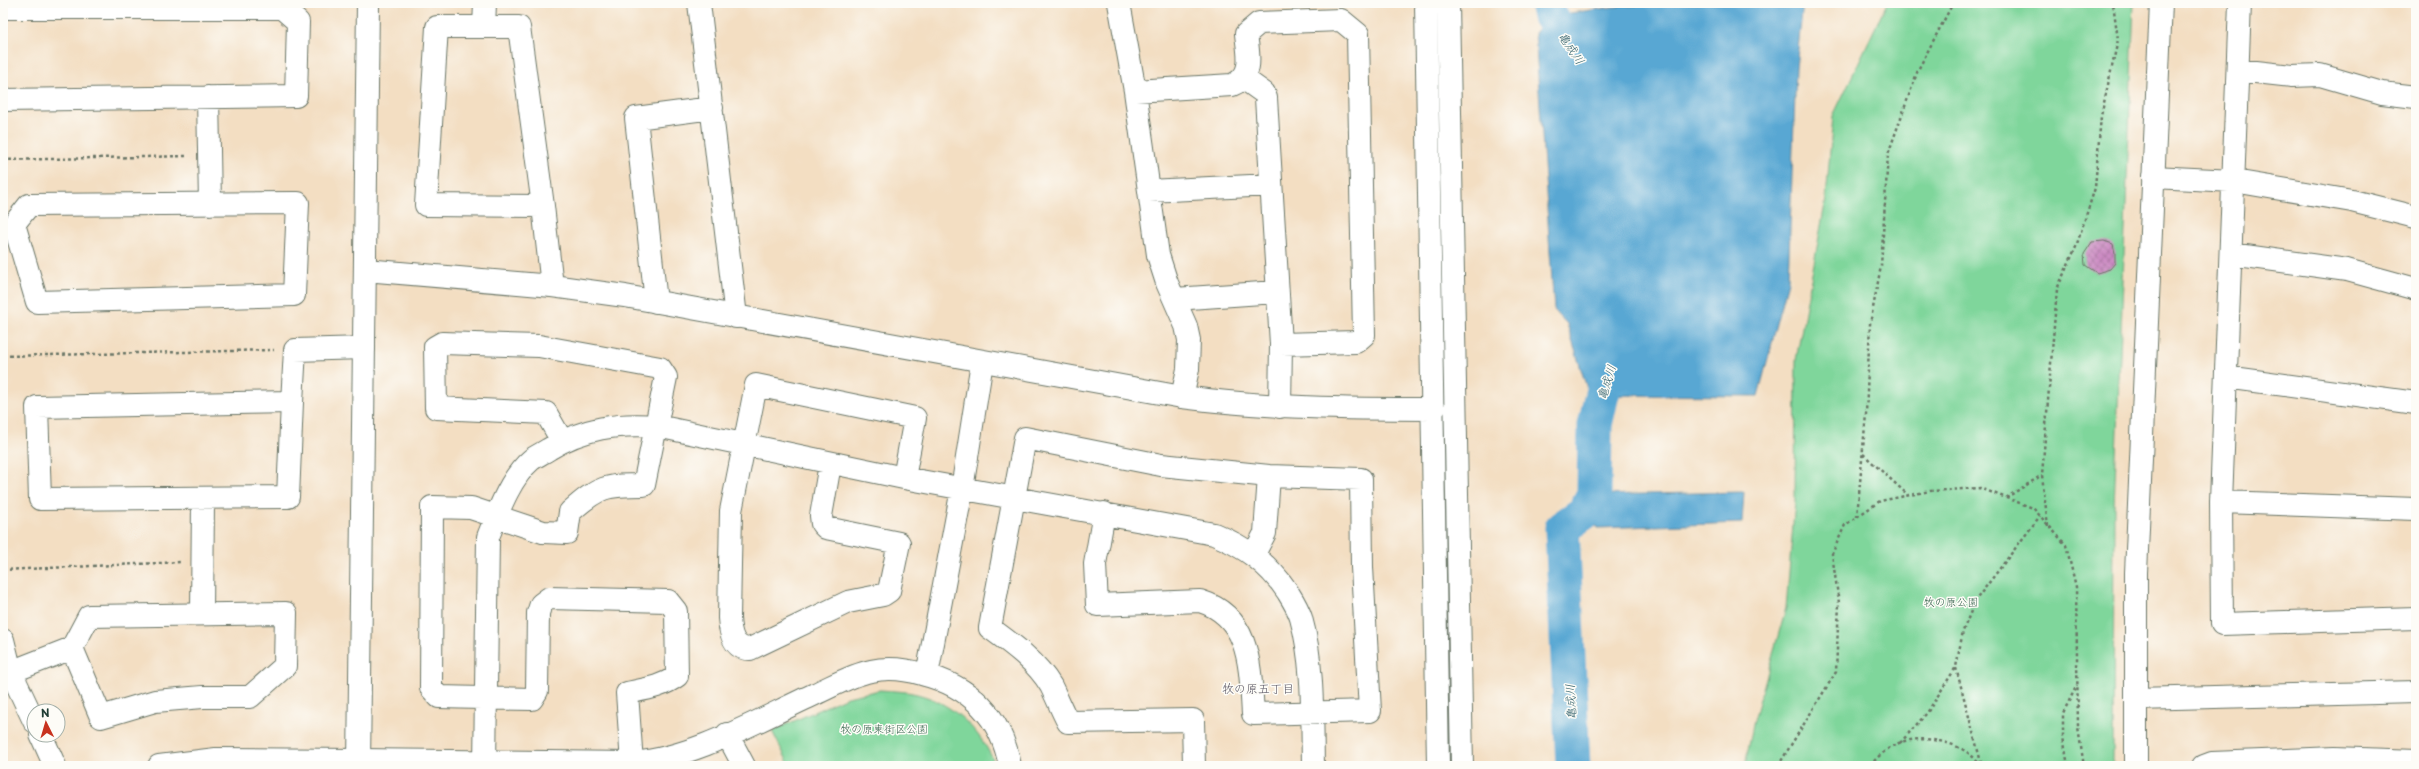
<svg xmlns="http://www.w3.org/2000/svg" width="2419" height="769" viewBox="0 0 2419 769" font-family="'Playpen Sans','Klee One',sans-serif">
<defs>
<pattern id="building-cross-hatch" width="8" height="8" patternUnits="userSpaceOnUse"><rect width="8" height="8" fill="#cc8bc3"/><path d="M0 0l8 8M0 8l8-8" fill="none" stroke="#a5739f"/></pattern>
</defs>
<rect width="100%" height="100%" fill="#fdfcf7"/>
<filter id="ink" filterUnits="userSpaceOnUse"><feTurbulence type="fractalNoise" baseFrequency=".025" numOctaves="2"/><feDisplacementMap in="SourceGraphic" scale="8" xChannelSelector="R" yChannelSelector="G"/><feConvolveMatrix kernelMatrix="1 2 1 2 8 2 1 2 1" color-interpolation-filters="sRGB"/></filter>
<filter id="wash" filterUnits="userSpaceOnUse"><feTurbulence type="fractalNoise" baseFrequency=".012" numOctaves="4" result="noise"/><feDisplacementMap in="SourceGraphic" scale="16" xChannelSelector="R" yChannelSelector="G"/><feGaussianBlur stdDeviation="0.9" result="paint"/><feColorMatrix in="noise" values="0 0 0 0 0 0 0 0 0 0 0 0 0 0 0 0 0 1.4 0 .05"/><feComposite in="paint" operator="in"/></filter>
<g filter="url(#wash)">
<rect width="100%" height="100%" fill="#f3dec2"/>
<!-- green -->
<path fill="#7fd69b" stroke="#4f8a68" d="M1887 3H2134L2114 507 2113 766H1745L1754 720 1786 608 1795 501 1796 360 1826 199 1833 116Z
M880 690C892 691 906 691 917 694 954 703 982 732 996 766H790L772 731 847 697Z"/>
<!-- water -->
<path fill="#59a7d3" stroke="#3c7284" d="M1680 3H1803L1796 68 1788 282 1758 396 1589 395 1567 324 1554 310 1535 33 1550 16 1612 7Z
M1744 492 1742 523 1598 528 1585 512 1594 495Z"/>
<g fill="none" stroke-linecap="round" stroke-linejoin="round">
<!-- river -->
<path stroke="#59a7d3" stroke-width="35" d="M1547 3 1550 16 1577 55
M1573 766 1562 528 1585 512 1594 495 1595 425 1602 394 1617 348"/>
</g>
<g id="blocks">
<!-- building -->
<path fill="url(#building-cross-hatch)" d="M2104 241 2113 244 2115 253V263L2110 269 2097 273 2085 265 2084 254 2092 242Z"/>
</g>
</g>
<g filter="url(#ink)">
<use href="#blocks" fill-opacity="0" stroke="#697566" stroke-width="1"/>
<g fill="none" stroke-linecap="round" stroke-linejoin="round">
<!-- minor casing -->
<g stroke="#697566" stroke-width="24">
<path id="minor" d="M699 3 736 317
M1119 3 1135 91 1158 255 1167 283 1186 326 1189 340 1188 369 1182 397
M2240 3 2221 502 2222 624 2416 618
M3 8H282L298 22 296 96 3 100
M437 27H519L543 206 426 205Z
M484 27 485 3
M2238 70 2292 76 2320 75 2382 93 2416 97
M1243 78 1264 93 1266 98 1281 344 1280 407
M1135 91 1232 85C1255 76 1248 53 1246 34L1259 23 1341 20 1358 34 1364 335 1356 342 1281 344
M208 97 210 204
M2153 177 2234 181 2352 201 2416 217
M1149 191 1271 185
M298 203 294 295 37 302 14 224 29 205Z
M543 206 552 286
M2231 254 2347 270 2416 289
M1175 299 1276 292
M656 302 636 118 712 108
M2226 377 2416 403
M292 402 288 497 40 499 37 407Z
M292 402 295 350 364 348
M562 441 546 413 436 408 435 347 442 343 539 346 660 368 666 377 644 485C606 485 599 486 570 512L567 533 543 532 471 508 432 507 431 688 439 697 532 699 537 691 538 613 541 604 549 598 668 601 676 611 677 676C662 687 646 689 627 693L632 763
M830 464 821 516 822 524 826 528 899 543 889 591 883 595 848 602 750 649C733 649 730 633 729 618L731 511 756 385 915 418 904 478
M2221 502 2416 509
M1104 513 1095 564 1097 605 1200 601C1252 617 1250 670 1253 714L1370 711 1362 567 1361 479 1269 476 1161 465 1025 438 990 628C1012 644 1037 662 1051 686 1057 698 1062 711 1068 722L1193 720 1194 766
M1254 554 1265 533 1269 476
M202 614 203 499
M3 640 11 672 34 721
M3 675 72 648 89 616 286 613 285 666 250 697H203L155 701 101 717 72 648
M927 675 962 489 982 362
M727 734 744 766
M41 735 55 766
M359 760 632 763C694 758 758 720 815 694 833 686 851 675 871 671 888 667 905 669 922 674 970 686 1001 716 1010 766
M485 766 488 537C498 512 510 478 531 460 536 456 543 453 549 449 583 428 617 423 657 426L904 478 1214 534C1245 547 1268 563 1287 591 1292 599 1298 608 1301 618 1314 664 1312 718 1313 766
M2204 766 2212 763 2335 758 2416 761"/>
</g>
<!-- tertiary casing -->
<g stroke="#697566" stroke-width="24">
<path id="tertiary" d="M1426 3 1438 766
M1448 3 1462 766
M365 270 552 286 625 296 1182 397C1266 408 1349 409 1434 409
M2136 699 2416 692
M159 766 216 759 359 760
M359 766 368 3
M2136 766V573L2161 3"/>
</g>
<!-- path -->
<path stroke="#697566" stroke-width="2.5" stroke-dasharray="3 3" stroke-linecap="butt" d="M3 160 188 156
M3 356 274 350
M1863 454 1908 495
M2006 498 2042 475
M1857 517 1866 414 1870 324 1881 266 1888 154 1918 70 1953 3
M2048 526 2042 475 2057 289 2076 247 2095 188 2101 116 2118 40 2113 3
M3 570 182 562
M1956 668 1982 766
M1900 743 1927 713 1956 667 1963 631 1975 601 2040 516
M1778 766 1836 672 1839 603 1832 554 1845 525 1880 501 1930 491 1980 488 2033 508 2066 545 2076 587 2078 728 2084 766
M1870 766C1878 756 1887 748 1899 743 1923 733 1968 743 1980 766
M2068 766 2063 737V713L2077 685"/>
<!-- minor -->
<use href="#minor" stroke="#fff" stroke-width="22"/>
<!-- tertiary -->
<use href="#tertiary" stroke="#fff" stroke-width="22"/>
</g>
</g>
<g text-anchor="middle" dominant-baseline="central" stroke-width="3" stroke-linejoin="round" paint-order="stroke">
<!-- park labels -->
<g font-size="11" fill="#37634e" stroke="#fdfcf7">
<text x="1951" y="601">牧の原公園</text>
<text x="884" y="728">牧の原東街区公園</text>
</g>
<!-- water labels -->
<g font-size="12" font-style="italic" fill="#33626c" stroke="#fdfcf7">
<text transform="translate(1572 48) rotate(56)">亀成川</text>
<text transform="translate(1606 382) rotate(-73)">亀成川</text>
<text transform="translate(1570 702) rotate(-93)">亀成川</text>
</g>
<!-- neighbourhood labels -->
<g font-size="12" fill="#5c5866" stroke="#fdfcf7">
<text x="1258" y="688">牧の原五丁目</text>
</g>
</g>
<!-- margin -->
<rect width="2419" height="769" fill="none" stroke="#fdfcf7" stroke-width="16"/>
<!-- north arrow -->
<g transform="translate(46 723) rotate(355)"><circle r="19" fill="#fdfcf7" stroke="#a4b0a9"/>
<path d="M0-3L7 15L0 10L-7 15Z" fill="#c8321e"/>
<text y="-6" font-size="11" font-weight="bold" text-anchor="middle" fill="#1f3d34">N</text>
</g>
</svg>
